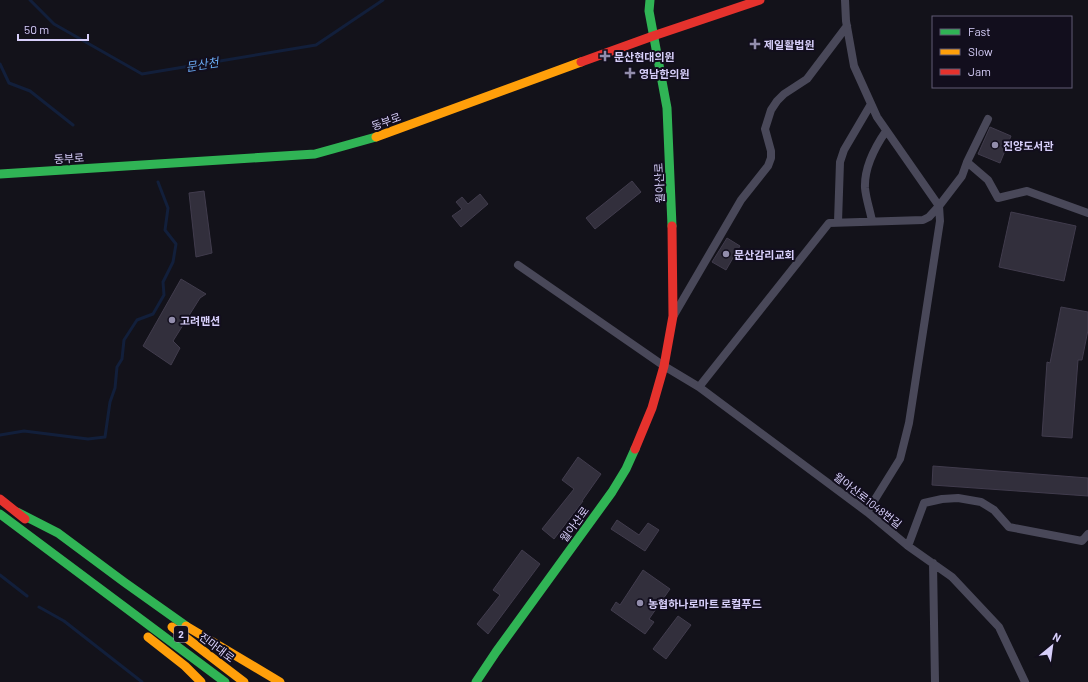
<svg xmlns="http://www.w3.org/2000/svg" width="1088" height="682" viewBox="0 0 1088 682" font-family="Barlow,'Noto Sans KR',sans-serif">
<rect width="100%" height="100%" fill="#13121a"/>
<g fill="none" stroke-linecap="round" stroke-linejoin="round">
<!-- stream -->
<path stroke="#121f3b" stroke-width="3" d="M30 0 54 24 142 74 316 45 383 0
M0 64 9 83 30 91 73 125
M0 435 24 431 88 439 105 437 110 402 115 388 117 367 122 359 124 340 137 320 153 314 164 295 163 282 173 262 176 244 165 230 168 208 158 182
M0 575 27 596
M39 607 64 621 142 682"/>
</g>
<!-- building -->
<path fill="#322f3c" stroke="#413c4d" d="M990 127 1011 136 1000 163 978 154Z
M632 181 641 192 595 229 586 218Z
M204 191 212 253 196 257 189 193Z
M480 194 488 204 461 227 452 216 462 209 456 202 462 197 468 204Z
M1011 212 1076 226 1064 281 999 267Z
M727 238 740 246 726 270 712 262Z
M181 279 206 294 200 298 173 341 180 348 171 365 143 346Z
M1061 307 1088 312V330L1082 360H1078L1072 438 1042 436 1047 362 1050 363Z
M578 457 601 474 582 501H583L554 539 542 529 574 489 562 480Z
M933 466 1088 478V496L932 485Z
M617 520 639 535 648 523 659 530 645 551 611 529Z
M522 550 540 564 488 634 477 624 500 595 493 590Z
M643 570 670 589 649 619 654 622 645 634 611 610 616 602 620 605Z
M678 616 691 625 666 659 653 649Z"/>
<g fill="none" stroke-linecap="round" stroke-linejoin="round">
<!-- street -->
<path stroke="#494859" stroke-width="8" d="M845 0 846 21 854 66 877 117 939 206 940 221 909 423 900 459 867 512
M988 119 967 162 988 180 998 198 1027 191 1088 213
M872 221C870 210 866 199 865 188 864 167 875 147 886 131
M838 222 840 162 844 150 871 104
M518 265 664 366 699 387 867 512 908 546 952 577 999 627 1025 682
M674 315 741 200 768 166 771 158V151L765 129 771 110 777 101 784 94 807 79 847 26
M699 387 829 223 923 220 929 217 939 206 962 176 967 162
M908 546 924 503 942 499 958 498 981 502 994 510 1009 527 1082 541 1088 534
M933 563 935 682"/>
<!-- fast -->
<path stroke="#30b455" stroke-width="9" d="M650 0 649 11 667 108 672 226
M0 174 315 154 376 137
M17 512 58 533 124 582 186 626
M0 514 225 682
M476 682 496 652 612 492 626 469 635 449"/>
<!-- slow -->
<path stroke="#ff9f0a" stroke-width="9" d="M376 137 581 62
M186 626 280 682
M172 627 244 682
M148 637 185 666 201 682"/>
<!-- jam -->
<path stroke="#e5322d" stroke-width="9" d="M581 62 653 36 760 0
M635 449 652 408 664 366 673 316 672 226
M0 499 25 519"/>
</g>
<!-- markers -->
<g fill="#928dac" stroke="#120e1d" stroke-width="1.5">
<path d="M753 38h4v4h4v4h-4v4h-4v-4h-4v-4h4z"/>
<path d="M603 50h4v4h4v4h-4v4h-4v-4h-4v-4h4z"/>
<path d="M628 67h4v4h4v4h-4v4h-4v-4h-4v-4h4z"/>
<circle cx="995" cy="145" r="4"/>
<circle cx="726" cy="254" r="4"/>
<circle cx="172" cy="320" r="4"/>
<circle cx="640" cy="603" r="4"/>
</g>
<g text-anchor="middle" dominant-baseline="central" stroke-width="4" stroke-linejoin="round" paint-order="stroke">
<!-- shield labels -->
<rect fill="#120e1d" stroke="#9c95b8" stroke-width="1" x="174" y="626" width="14" height="16" rx="3"/>
<g font-size="10" font-weight="bold" fill="#d7cffa">
<text x="181" y="634">2</text>
</g>
<!-- poi labels -->
<g font-size="11" font-weight="bold" fill="#d7cffa" stroke="#120e1d" text-anchor="start">
<text x="764" y="44">제일활법원</text>
<text x="614" y="56">문산현대의원</text>
<text x="639" y="73">영남한의원</text>
<text x="1003" y="145">진양도서관</text>
<text x="734" y="254">문산감리교회</text>
<text x="180" y="320">고려맨션</text>
<text x="648" y="603">농협하나로마트 로컬푸드</text>
</g>
<!-- street labels -->
<g font-size="11" fill="#d7cffa" stroke="#120e1d">
<text transform="translate(386 121) rotate(-20)">동부로</text>
<text transform="translate(69 158) rotate(-4)">동부로</text>
<text transform="translate(659 183) rotate(-93)">월아산로</text>
<text transform="translate(868 500) rotate(38)">월아산로1048번길</text>
<text transform="translate(574 524) rotate(-54)">월아산로</text>
<text transform="translate(217 647) rotate(37)">진마대로</text>
</g>
<!-- water labels -->
<g font-size="12" font-style="italic" fill="#68a8ef" stroke="#120e1d">
<text transform="translate(202 64) rotate(-9)">문산천</text>
</g>
</g>
<!-- legend -->
<rect x="932" y="16" width="140" height="72" fill="#120e1d" stroke="#615b75"/>
<rect x="940" y="29" width="20" height="6" fill="#30b455" stroke="#615b75"/>
<text x="968" y="36" font-size="12" fill="#d7cffa">Fast</text>
<rect x="940" y="49" width="20" height="6" fill="#ff9f0a" stroke="#615b75"/>
<text x="968" y="56" font-size="12" fill="#d7cffa">Slow</text>
<rect x="940" y="69" width="20" height="6" fill="#e5322d" stroke="#615b75"/>
<text x="968" y="76" font-size="12" fill="#d7cffa">Jam</text>
<!-- north arrow -->
<g transform="translate(1052 646) rotate(29)" stroke="#120e1d" stroke-width="3" paint-order="stroke">
<path d="M0-3L7 15L0 10L-7 15Z" fill="#d7cffa"/>
<text y="-6" font-size="11" font-weight="bold" text-anchor="middle" fill="#d7cffa">N</text>
</g>
<!-- scale -->
<path d="M18 34v6h70v-6" fill="none" stroke="#d7cffa" stroke-width="2"/>
<text x="24" y="34" font-size="12" fill="#d7cffa" stroke="#120e1d" stroke-width="3" paint-order="stroke">50 m</text>
</svg>
